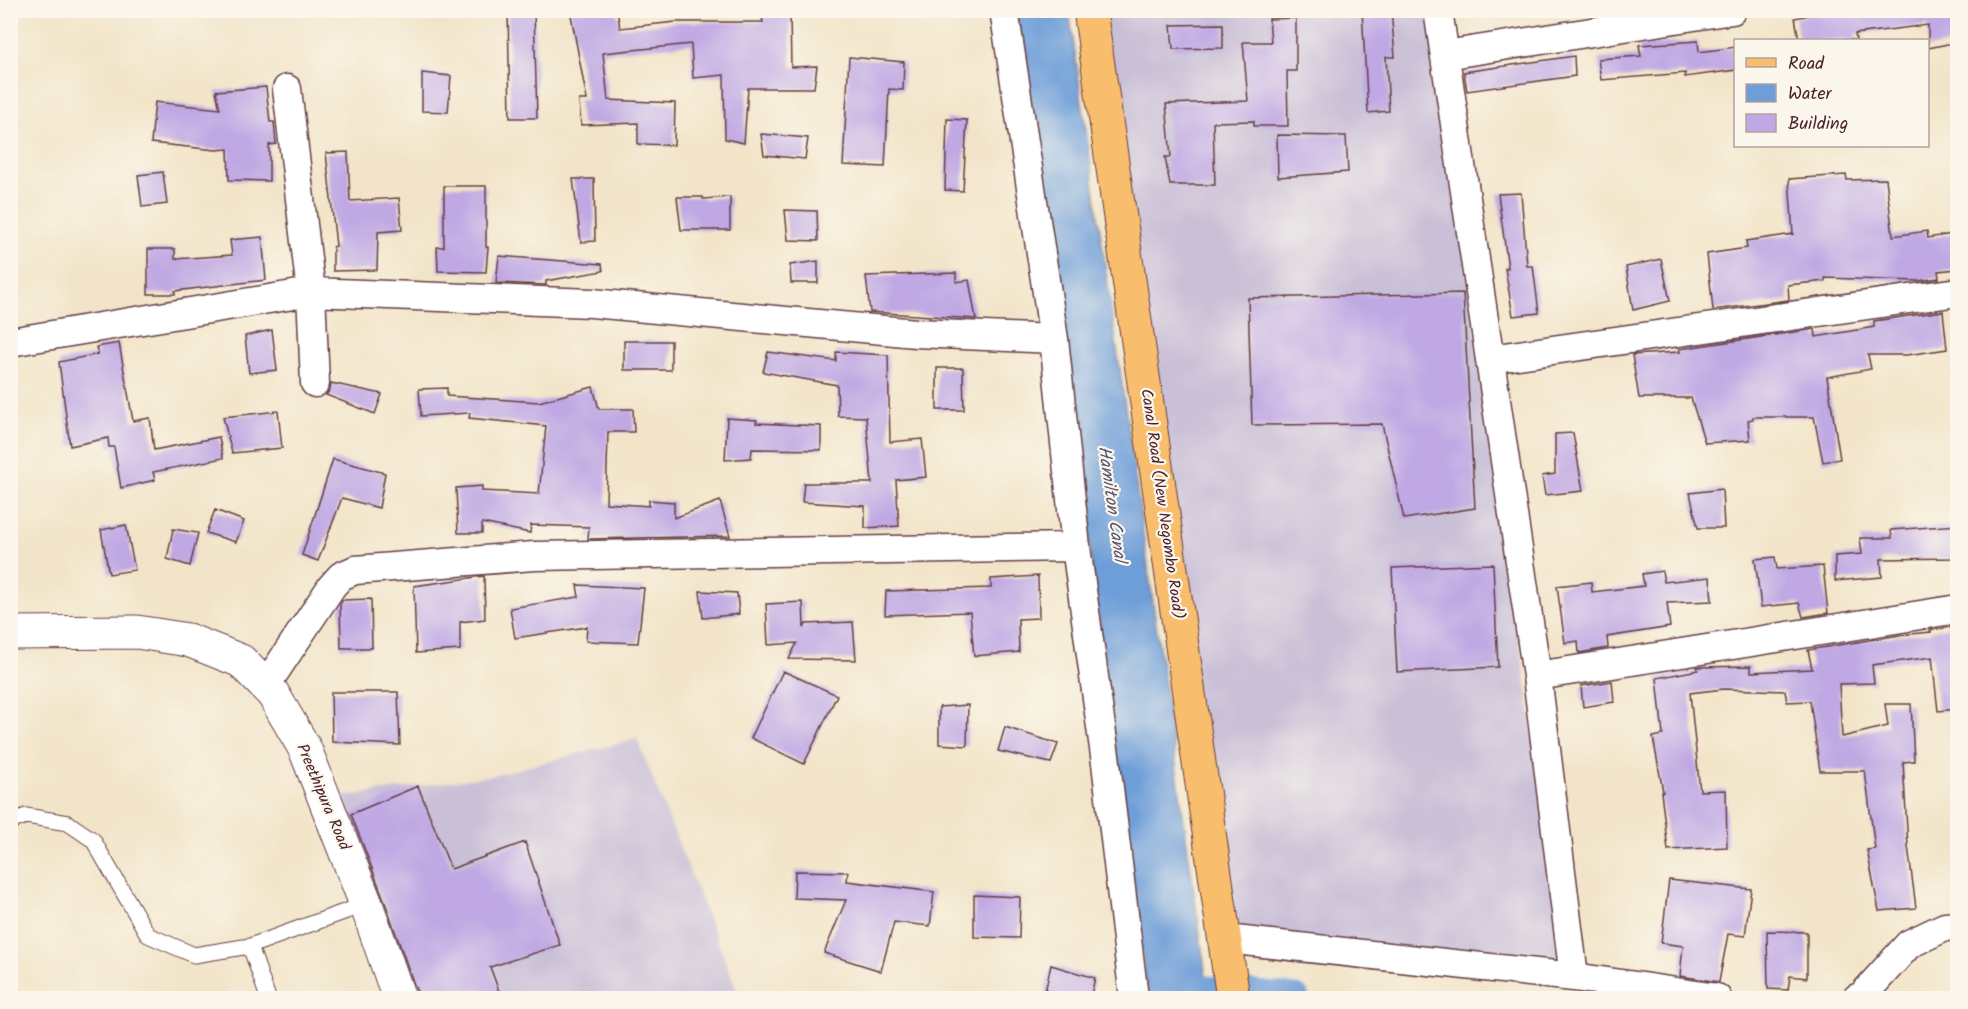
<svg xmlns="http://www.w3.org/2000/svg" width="1968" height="1009" viewBox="0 0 1968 1009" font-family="Kalam,sans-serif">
<rect width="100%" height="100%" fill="#fbf7ec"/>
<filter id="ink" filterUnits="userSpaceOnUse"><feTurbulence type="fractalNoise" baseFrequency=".0167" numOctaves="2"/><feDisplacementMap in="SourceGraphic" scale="12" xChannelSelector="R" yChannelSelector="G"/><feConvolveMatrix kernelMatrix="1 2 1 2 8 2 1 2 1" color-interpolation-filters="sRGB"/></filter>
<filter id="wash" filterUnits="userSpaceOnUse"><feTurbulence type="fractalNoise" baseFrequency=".008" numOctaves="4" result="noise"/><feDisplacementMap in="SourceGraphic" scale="24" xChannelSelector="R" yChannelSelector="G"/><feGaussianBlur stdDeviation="1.35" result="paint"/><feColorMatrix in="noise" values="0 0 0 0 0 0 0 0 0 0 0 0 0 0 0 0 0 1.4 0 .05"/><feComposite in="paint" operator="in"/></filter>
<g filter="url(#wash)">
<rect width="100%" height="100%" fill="#f2e4c8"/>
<!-- industrial -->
<path fill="#c9bfd7" d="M1096 11H1429L1569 982 1232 946Z
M637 739 740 998H413L341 797 491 776Z"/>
<!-- water -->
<path fill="#6e9ed8" stroke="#5c5e82" stroke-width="1.5" d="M1016 11H1069L1209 998H1148L1054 275Z"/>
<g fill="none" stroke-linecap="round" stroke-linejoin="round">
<!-- canal -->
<path stroke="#6e9ed8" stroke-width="27" d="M1176 986 1296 998"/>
</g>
<g id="blocks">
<!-- building -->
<path fill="#bfa8e3" d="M508 10H534L537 118H510Z
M570 10H617L620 28 676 22H763L762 17 790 16 791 67 817 66 814 88H748L744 143 725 139 724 75 693 78 691 44 603 53 608 100 675 103 674 145 638 144V123L581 125 579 100H587Z
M1362 10H1391L1395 57H1386L1389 111 1368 113Z
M1876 10H1958V42L1928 48V25L1855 34 1856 40H1799L1795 18 1823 12V14Z
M1296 18V71H1287L1288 126H1254V121L1213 122 1215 185H1170L1165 157H1171L1166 104 1248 101 1243 42H1271L1269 19Z
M1223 24V48L1173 49 1171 25Z
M1698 41 1699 52 1736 47V70L1685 77V73L1601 80 1598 59 1641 56 1639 45Z
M1574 56 1575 76 1467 91 1464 72Z
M849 57 904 62 903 90 889 89 885 167 843 165Z
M422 73 451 76 448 112 422 111Z
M266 87 270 122H274L276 144 269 145V181L229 180 228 149 216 150 151 143 155 102 220 109 216 91Z
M947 119 967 120 963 191 945 190Z
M761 134 808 138 805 159 764 155Z
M1277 135 1346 136 1348 172 1278 177Z
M348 152 350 201 399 198 402 230 378 232 377 270 333 271V247L336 246 326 153Z
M163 172 167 204 142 207 138 175Z
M1846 175 1847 180 1886 179 1893 236 1927 231 1928 238 1958 233V269L1938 271 1939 278 1918 281 1825 278V281L1788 285 1789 300 1713 310 1707 254 1747 248 1746 241 1793 234 1789 179Z
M573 179H594L595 241 581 242Z
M444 186H486V247H488L486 272 438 271 437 247H444Z
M1521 193 1527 266H1533L1539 313 1513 316 1505 268H1508L1498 194Z
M677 197H703V199L730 197V230H681Z
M785 210 817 211 818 241 788 240Z
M262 237 266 280 175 291V294H148V249H175V259L232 255 230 240Z
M499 256 602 264 603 271 546 281V285L496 283Z
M1661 259 1670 301 1633 310 1626 267Z
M818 261V283H791L790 265Z
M956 273V282L969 280 976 319 870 312 866 276Z
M1463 293 1475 508 1404 519 1382 424 1252 425 1248 298Z
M1943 311 1947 349 1907 355H1868L1871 369 1827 377 1840 459 1823 462 1814 417H1753V419L1748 420 1750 440 1705 443 1691 398H1639L1632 355 1680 352 1679 349 1815 329 1816 337 1874 327V321Z
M272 330 277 370 249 373 245 336Z
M624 341H671V370H624Z
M119 343 133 421 150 418 154 450 219 437 223 458 153 472 155 480 121 488 114 447H109L108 438 70 446 59 362 98 354 96 347Z
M768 352 836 361V352L888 355 890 442 922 439 926 477 896 480 899 526 865 528V506L802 502 804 483H872L866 417 838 416 837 385 763 372Z
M937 368H963L964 410H937Z
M331 383 382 394 375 414 326 395 330 390Z
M593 387 599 409H633L634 432H608L606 503 649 506V500L674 502V518L720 501 730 536 588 539 589 527 531 525 530 533 482 523V533H458L456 488 482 486V491L539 494 546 426 469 418 470 413 421 416 419 389 447 388V396L539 402Z
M278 411 282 448 232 453 223 417Z
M727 418 757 420 756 423 821 426V450L752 449 751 458 725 460Z
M1573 433 1583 491 1545 495 1542 476 1555 474V434Z
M333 459 385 473 379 508 342 498 318 561 302 555Z
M1722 489 1724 528H1698L1690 493Z
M215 510 244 521 236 542 206 533Z
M126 525 135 570 109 574 101 530Z
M1958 525V558L1881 559 1882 577 1835 581V556L1862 554 1860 538H1892L1891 530Z
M173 529 198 533 190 566 167 559Z
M1775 557 1777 569 1823 566 1828 613 1803 617 1799 603 1761 607 1755 559Z
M1493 564 1498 667 1397 672 1392 568Z
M1662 571 1664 582 1710 577 1712 601 1667 603 1670 627 1607 637 1608 648 1579 653 1578 641 1565 643 1557 586 1591 582 1592 592 1644 586 1642 574Z
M484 576 485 619 460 622V650L416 653 414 586Z
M1038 576 1039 618 1018 619 1019 652 974 656 970 612 885 615 886 591 991 588V579Z
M577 585 644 588 638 643 586 641 587 627 515 638 510 608 579 597Z
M700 591 737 593 739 614 703 618Z
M371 599 372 648H341L340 604 343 600Z
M803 602 804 628 806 624 853 622 856 660 789 659 797 643 768 645 766 604Z
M1951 627 1954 658 1958 659V709L1938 711 1932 657 1872 665 1874 683 1839 684 1842 737 1888 726 1885 704H1911L1914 761 1903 762 1908 846 1916 908 1879 911 1867 850 1875 849 1865 771H1820L1810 701 1787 702 1785 691 1724 689 1690 693 1700 791 1726 790 1727 847 1668 850 1661 792H1663L1653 737 1663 735 1657 678 1698 670 1697 667H1700L1751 666V672L1812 669 1808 650 1900 635 1931 632 1930 630Z
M783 671 837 695 804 764 751 738Z
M1612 681 1614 702 1583 707 1581 686Z
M331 692H398L400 745 332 742Z
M968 705 967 746 939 744V707Z
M1005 727 1058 744 1051 763 998 751Z
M418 786 451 869 525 842 560 945 490 967 502 999H420L413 982 383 897 351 814Z
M795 871 848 872 847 881 934 892 930 926 894 922 881 971 824 953 846 900 794 898Z
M1669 880 1751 889 1745 936 1728 934 1719 982 1680 976 1683 946 1661 943Z
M974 895 1020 897 1019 938 974 937Z
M1767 931 1807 932V978L1790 976 1788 990 1768 989Z
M1051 965 1095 978 1090 999H1057L1044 996Z"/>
</g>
</g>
<g filter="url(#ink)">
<use href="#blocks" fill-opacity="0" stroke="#633d43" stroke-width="1.5"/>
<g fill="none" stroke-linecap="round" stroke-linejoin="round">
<!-- service casing -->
<g stroke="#633d43" stroke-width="17">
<path id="service" d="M10 822 26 816 68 823 93 840 148 935 194 955 250 946 366 904
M250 946 268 998"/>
</g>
<!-- minor casing -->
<g stroke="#633d43" stroke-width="31">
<path id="minor" d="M1438 10 1537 676 1574 977
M1445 55 1732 10
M287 89 311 292 315 383
M10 342 311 292 592 303 916 333 1054 339
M1490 359 1958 292
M1076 547 1106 763 1134 998
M1537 676 1958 609
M266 685 332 586 341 576 355 570 534 556 1076 547 1054 339 1004 10
M1226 939 1574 977 1717 998
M1857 998 1861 997 1909 944 1945 927 1958 926"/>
</g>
<!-- tertiary casing -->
<g stroke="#633d43" stroke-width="35">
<path id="tertiary" d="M10 633 137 632 188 640 241 661 273 694 305 749 366 904 399 998"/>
</g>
<!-- primary casing -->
<g stroke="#633d43" stroke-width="35">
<path id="primary" d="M1090 10 1233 998"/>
</g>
<!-- service -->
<use href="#service" stroke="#fff" stroke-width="15"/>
<!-- minor -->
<use href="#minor" stroke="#fff" stroke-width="28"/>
<!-- tertiary -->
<use href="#tertiary" stroke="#fff" stroke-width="33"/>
<!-- primary -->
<use href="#primary" stroke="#f9be6d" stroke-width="33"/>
</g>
</g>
<g text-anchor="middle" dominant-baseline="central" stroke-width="4.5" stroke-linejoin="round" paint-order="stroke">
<!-- street labels -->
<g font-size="16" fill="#4a1f2b" stroke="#fbf7ec">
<text transform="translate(1162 504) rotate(82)">Canal Road (New Negombo Road)</text>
<text transform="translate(323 797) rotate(67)">Preethipura Road</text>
</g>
<!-- water labels -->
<g font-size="18" font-style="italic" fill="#585270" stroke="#fbf7ec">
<text transform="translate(1111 504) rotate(82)">Hamilton Canal</text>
</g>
</g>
<!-- margin -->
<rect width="1968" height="1009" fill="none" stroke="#fbf7ec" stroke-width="36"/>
<!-- legend -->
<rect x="1734" y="39" width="195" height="108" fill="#fbf7ec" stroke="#b4a19f" stroke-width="1.5"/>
<rect x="1746" y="58" width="30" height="9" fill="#f9be6d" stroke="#b4a19f" stroke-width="1.5"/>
<text x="1788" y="69" font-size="18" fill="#4a1f2b">Road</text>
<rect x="1746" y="84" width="30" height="18" fill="#6e9ed8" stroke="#b4a19f" stroke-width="1.5"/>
<text x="1788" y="99" font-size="18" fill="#4a1f2b">Water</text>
<rect x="1746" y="114" width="30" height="18" fill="#bfa8e3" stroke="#b4a19f" stroke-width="1.5"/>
<text x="1788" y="129" font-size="18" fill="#4a1f2b">Building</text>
</svg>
